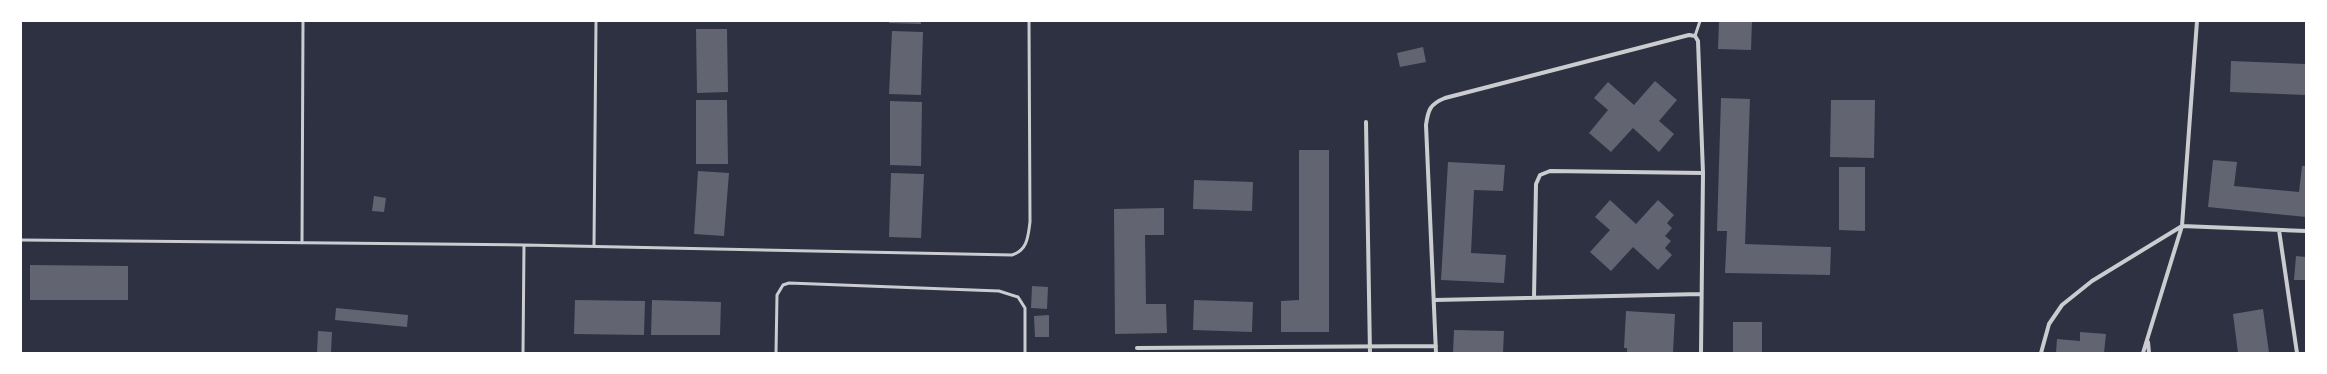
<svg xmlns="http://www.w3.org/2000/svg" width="2327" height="374" viewBox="0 0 2327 374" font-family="Commissioner,sans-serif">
<rect width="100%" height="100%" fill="#2d3142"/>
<!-- building -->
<path fill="#626471" d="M889 21H921V24L889 23Z
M1719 21H1752L1751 50 1718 49Z
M696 29H727L728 92 697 93Z
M892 31 923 32 921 95 889 94Z
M1423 47 1426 62 1400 67 1397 53Z
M2231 61 2306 64V95L2230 92Z
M1655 81 1677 100 1659 121 1674 134 1659 152 1633 128 1611 152 1589 133 1608 110 1594 98 1608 82 1634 105Z
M1721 98 1750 99 1745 244 1831 247 1830 275 1725 273 1727 231H1717Z
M696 100H727L728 164H696Z
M1831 100H1875L1874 158 1830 157Z
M890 101 922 102 921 166 890 165Z
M1299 150H1329V332H1281V301L1299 300Z
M2213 160 2237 162 2234 186 2299 192 2302 166H2306V217L2208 207Z
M1448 162 1505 165 1503 191 1474 190 1471 253 1506 255 1504 283 1441 280Z
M1839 167H1865V231L1839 230Z
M698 171 729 173 724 236 694 234Z
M891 173 924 174 921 238 889 237Z
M1194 180 1253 182 1252 211 1193 209Z
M374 196 386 198 384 212 372 211Z
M1610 200 1636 224 1658 200 1674 215 1667 223 1672 228 1665 236 1671 241 1665 248 1672 255 1658 270 1633 247 1611 271 1590 252 1610 230 1595 217Z
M1164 208V235H1145L1146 304H1166L1167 333 1115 334 1114 209Z
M2296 256 2306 257V280H2294Z
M30 265 128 266V300H30Z
M1032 286 1048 287 1047 309 1031 308Z
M575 300 645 301 644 335 574 334Z
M652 300 721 302 720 335H651Z
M1194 300 1253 302 1252 332 1193 330Z
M336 308 408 315 407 327 335 320Z
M2263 309 2269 353H2238L2233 314Z
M1626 311 1675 314 1673 353H1627V348H1624Z
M1049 315V337H1035L1034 316Z
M1733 322H1762V353H1733Z
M1454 330 1504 331 1503 353H1453Z
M318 331 332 332 331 353H317Z
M2080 332 2106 334 2104 353H2056L2057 339 2080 341Z"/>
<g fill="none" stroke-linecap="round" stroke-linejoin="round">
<!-- service -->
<path stroke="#caccd0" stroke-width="3" d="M1695 36 1700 21
M21 240 524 245
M302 243 303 21
M594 246 596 21
M523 353 524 245 1012 255C1028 250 1028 236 1030 222L1029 21
M776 353 777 295 783 285 789 283 999 291 1018 297 1025 308V353"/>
<!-- minor -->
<path stroke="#caccd0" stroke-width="4" d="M1366 122 1370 353
M2279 230 2297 353
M1534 298 1536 184 1540 175 1550 171 1703 173
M1435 300 1701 294
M2148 342 2149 353
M1137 348 1436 346
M1436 353 1426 125C1428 110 1430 104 1445 98L1689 35 1695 36 1698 41 1703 173 1701 353
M2041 353 2049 324 2062 305 2092 281 2182 226 2306 231
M2143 353 2182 226 2197 21"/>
</g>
<!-- border -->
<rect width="2327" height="374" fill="none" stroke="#ffffff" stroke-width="44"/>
</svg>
